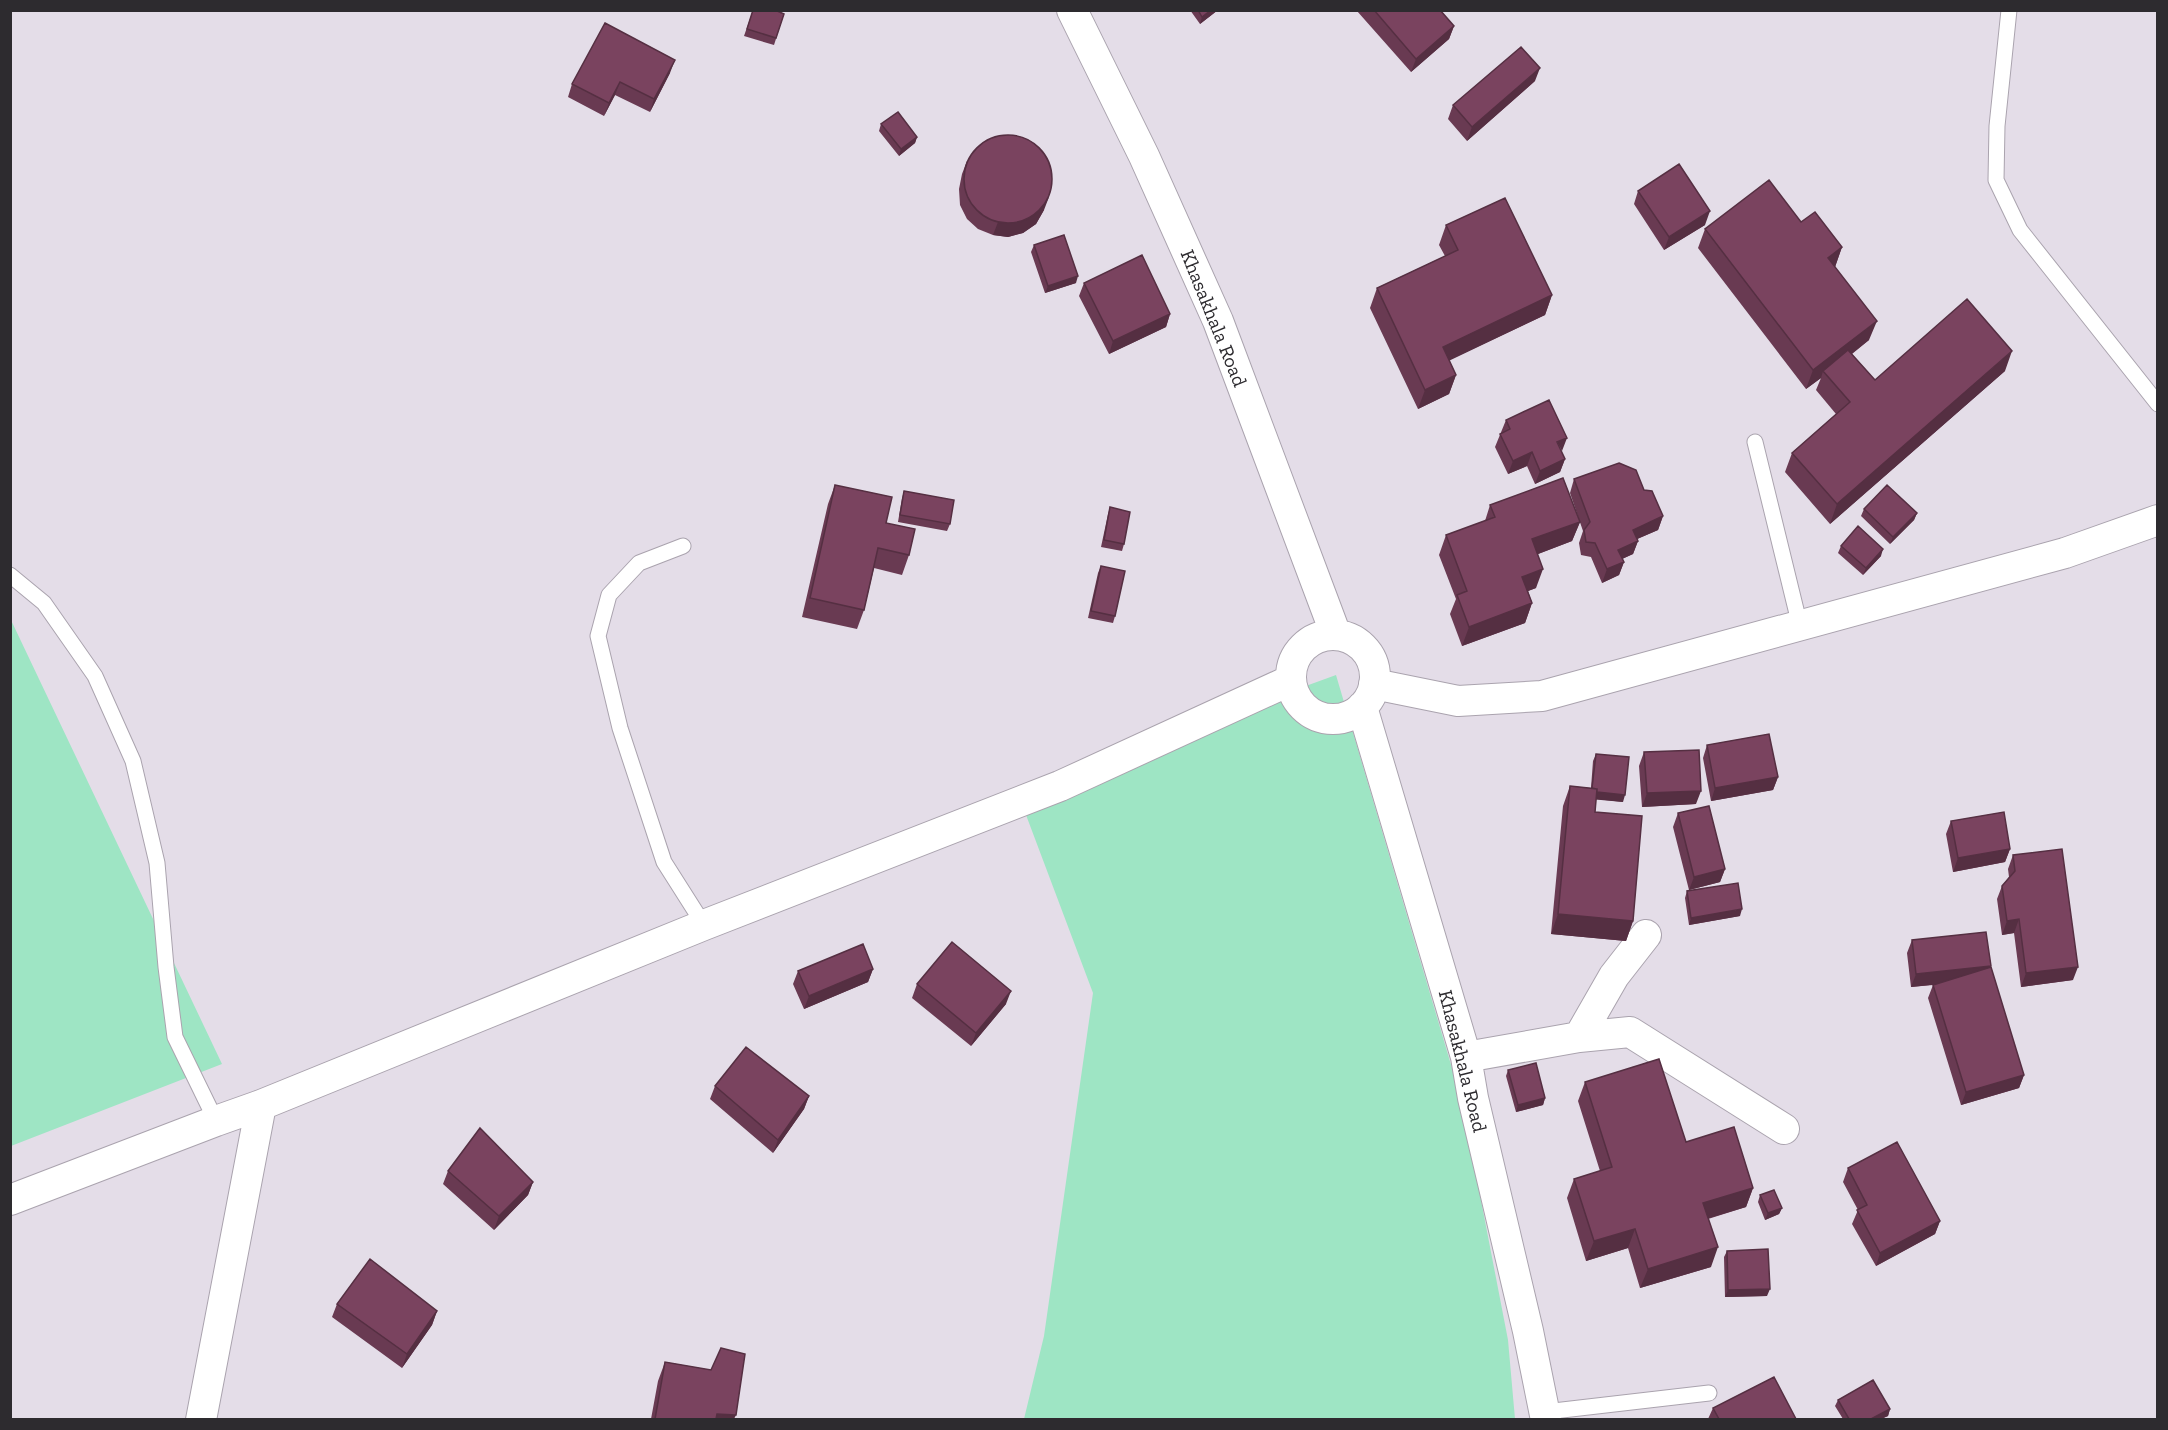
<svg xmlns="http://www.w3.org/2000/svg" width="2168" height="1430" viewBox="0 0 2168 1430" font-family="'Zilla Slab',serif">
<rect width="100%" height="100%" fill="#e4dde8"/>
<!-- green -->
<path fill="#9ee5c4" d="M10 618 222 1064 11 1146H10Z
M1336 675 1462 1102 1508 1340 1515 1419H1024L1044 1336 1093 993 1017 791Z"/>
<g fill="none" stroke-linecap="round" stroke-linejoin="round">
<!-- service casing -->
<g stroke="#aaa3ae" stroke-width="17">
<path id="service" d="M2009 10 1997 126 1996 180 2020 230 2158 404
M1755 442 1800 626
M683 546 639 563 609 595 598 636 620 728 664 862 704 925
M10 575 44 603 95 676 133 761 157 863 166 967 175 1037 216 1121
M1545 1412 1709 1393"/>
</g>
<!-- minor casing -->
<g stroke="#aaa3ae" stroke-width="32">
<path id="minor" d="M1072 10 1144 156 1218 321 1336 635
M1291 677a42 42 0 1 1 84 0a42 42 0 1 1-84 0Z
M1374 684 1458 701 1542 696 2065 553 2158 520
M1362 707 1466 1057 1473 1098 1528 1331 1546 1420
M1579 1037 1614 976 1646 935
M1466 1057 1579 1037 1630 1032 1784 1129
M10 1200 216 1121 261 1105 704 925 1060 786 1291 680
M201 1420 261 1105"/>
</g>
<!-- service -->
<use href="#service" stroke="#fff" stroke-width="15"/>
<!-- minor -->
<use href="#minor" stroke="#fff" stroke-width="30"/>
</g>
<!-- wall -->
<path fill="#693a52" d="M753 10 784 14 774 45 744 36Z
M1190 10H1218L1200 24Z
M1440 10 1454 26 1449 39 1411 72 1357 11Z
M670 73 650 112 615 95 604 116 568 97 572 84Z
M1535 81 1467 141 1448 119 1453 105Z
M881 124 917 137 915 143 899 156 879 131Z
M967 161 1044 210 1036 224 1023 233 1008 237 993 235 978 229 967 219 960 205 959 189 962 174Z
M1638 191 1705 225 1664 250 1634 204Z
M1801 222 1842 247 1835 267 1869 340 1852 354 1875 380 2005 371 1830 524 1785 472 1792 453 1836 414 1816 390 1821 378 1806 389 1698 248 1705 229Z
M1446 225 1552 295 1545 315 1449 360 1456 375 1449 394 1418 409 1370 308 1377 288 1445 256 1439 245Z
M1034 245 1076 283 1045 293 1031 252Z
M1084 283 1170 314 1166 327 1109 354 1079 296Z
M1506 420 1561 451 1565 459 1560 472 1535 484 1527 466 1508 474 1495 447Z
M1574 479 1644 490 1663 516 1658 530 1637 539 1638 541 1633 554 1622 559 1624 562 1619 575 1602 583 1591 557 1581 555 1579 543 1583 531 1570 493Z
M835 485 886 523 909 555 902 575 874 568 864 610 857 629 802 617 828 504Z
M904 491 950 524 947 531 898 522 902 498Z
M1490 505 1580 522 1572 541 1538 554 1536 588 1528 591 1532 603 1525 623 1462 646 1450 614 1456 599 1439 555 1446 535 1485 521Z
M1110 507 1124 544 1122 551 1101 547 1108 514Z
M1864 509 1917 513 1914 520 1890 544 1861 516Z
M1841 546 1881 556 1863 575 1838 553Z
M1101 566 1115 616 1113 623 1088 618 1098 573Z
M1707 745 1778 777 1773 790 1711 801 1703 758Z
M1644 752 1696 804 1642 807 1639 766Z
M1596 754 1623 802 1596 799 1595 812 1633 921 1626 941 1551 934 1563 806 1570 786 1591 788 1593 761Z
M1678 813 1725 869 1720 882 1689 890 1673 827Z
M1951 821 2010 849 2005 862 1953 872 1946 834Z
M2013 855 2073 980 2021 987 2014 933 2002 935 1997 899 2002 886 2009 877 2008 869Z
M1687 891 1740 916 1689 925 1685 898Z
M1912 940 1991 966 1990 967 2024 1075 2019 1088 1961 1105 1928 998 1933 985 1911 987 1907 953Z
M873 969 868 982 804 1009 793 984 798 971Z
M917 984 1006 1004 971 1046 912 998Z
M1508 1070 1545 1098 1543 1105 1516 1112 1506 1076Z
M1585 1082 1686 1142 1753 1188 1746 1207 1708 1219 1711 1267 1640 1288 1628 1248 1586 1261 1567 1198 1574 1179 1600 1171 1578 1101Z
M715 1086 809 1096 804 1109 773 1153 710 1099Z
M1848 1168 1940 1221 1935 1234 1876 1266 1852 1224 1858 1210 1843 1182Z
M448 1171 533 1182 528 1195 494 1230 443 1184Z
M1760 1195 1782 1208 1779 1214 1765 1220 1758 1202Z
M1727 1251 1767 1296 1725 1297 1724 1257Z
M337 1304 437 1311 432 1325 402 1368 332 1317Z
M665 1362 711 1370 734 1419H651L658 1381Z
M1838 1400 1890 1409 1888 1416 1881 1419H1843L1835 1406Z
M1713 1408 1796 1419H1708Z"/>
<!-- shaded-wall -->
<path fill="#552f42" d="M1211 10H1218L1200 24 1202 17Z
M1454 26 1449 39 1411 72 1416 59Z
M675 60 670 73 650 112 654 99Z
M1540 68 1535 81 1467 141 1472 127Z
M620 82 615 95 604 116 609 103Z
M917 137 915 143 899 156 901 149Z
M1049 197 1044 210 1036 224 1023 233 1008 237 993 235 998 222Z
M1710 211 1705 225 1664 250 1669 237Z
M1842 247 1835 267 1828 258Z
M1078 276 1076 283 1045 293 1048 286Z
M1552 295 1545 315 1436 367 1443 347Z
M1170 314 1166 327 1109 354 1113 341Z
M1877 321 1869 340 1826 374 1823 371 1821 378 1806 389 1813 370Z
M2012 351 2005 371 1830 524 1837 504Z
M1456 375 1449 394 1418 409 1425 390Z
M1567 438 1562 451 1557 442Z
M1532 452 1527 466 1508 474 1513 461Z
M1565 459 1560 472 1535 484 1540 471Z
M1917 513 1914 520 1890 544 1893 537Z
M1663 516 1658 530 1628 543 1633 530Z
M1580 522 1572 541 1525 559 1532 539Z
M1638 541 1633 554 1613 563 1618 550Z
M1883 549 1881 556 1863 575 1866 568Z
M1624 562 1619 575 1602 583 1607 569Z
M1543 569 1536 588 1515 596 1522 577Z
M1532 603 1525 623 1462 646 1469 627Z
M1778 777 1773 790 1711 801 1715 788Z
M1701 791 1696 804 1642 807 1647 793Z
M1592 792 1625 795 1623 802 1590 799Z
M2010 849 2005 862 1953 872 1958 858Z
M1725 869 1720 882 1689 890 1694 877Z
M1742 909 1740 916 1689 925 1691 918Z
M1558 914 1633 921 1626 941 1551 934Z
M2019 919 2014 933 2002 935 2007 921Z
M1991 966 1986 979 1911 987 1916 974Z
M2078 967 2073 980 2021 987 2026 973Z
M873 969 868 982 804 1009 809 996Z
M1011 991 1006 1004 971 1046 976 1033Z
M2024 1075 2019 1088 1961 1105 1966 1092Z
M809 1096 804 1109 773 1153 778 1140Z
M1545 1098 1543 1105 1516 1112 1518 1105Z
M533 1182 528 1195 494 1230 499 1216Z
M1753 1188 1746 1207 1696 1222 1703 1203Z
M1782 1208 1779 1214 1765 1220 1768 1213Z
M1940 1221 1935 1234 1876 1266 1880 1253Z
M1635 1229 1628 1248 1586 1261 1594 1241Z
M1718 1247 1711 1267 1640 1288 1648 1269Z
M1770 1289 1767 1296 1725 1297 1728 1290Z
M437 1311 432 1325 402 1368 407 1354Z
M1890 1409 1888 1416 1881 1419H1871Z
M717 1414 736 1415 734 1419H715Z"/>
<!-- building -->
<path fill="#7a435f" stroke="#552f42" stroke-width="1.5" d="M753 10H775L784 14 776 38 747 29Z
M1198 10H1211L1202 17Z
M1374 10H1440L1454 26 1416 59Z
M605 23 675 60 654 99 620 82 609 103 572 84Z
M1521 47 1540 68 1472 127 1453 105Z
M898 112 917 137 901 149 881 124Z
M964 179a44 44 0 1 1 88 0a44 44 0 1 1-88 0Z
M1679 164 1710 211 1669 237 1638 191Z
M1769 180 1801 222 1815 212 1842 247 1828 258 1877 321 1813 370 1705 229Z
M1505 198 1552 295 1443 347 1456 375 1425 390 1377 288 1458 250 1446 225Z
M1064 235 1078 276 1048 286 1034 245Z
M1142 255 1170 314 1113 341 1084 283Z
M1967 299 2012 351 1837 504 1792 453 1850 402 1823 371 1848 350 1875 380Z
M1549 400 1567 438 1557 442 1565 459 1540 471 1532 452 1513 461 1500 434 1510 429 1506 420Z
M1619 463 1636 470 1644 490 1652 491 1663 516 1633 530 1638 541 1618 550 1624 562 1607 569 1595 543 1586 542 1584 530 1590 522 1574 479Z
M1563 478 1580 522 1532 539 1543 569 1522 577 1532 603 1469 627 1457 595 1467 591 1446 535 1495 517 1490 505Z
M835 485 892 497 886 523 915 529 909 555 878 548 864 610 810 598Z
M1887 485 1917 513 1893 537 1864 509Z
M904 491 954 500 950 524 900 515Z
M1110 507 1130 512 1124 544 1104 540Z
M1858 526 1883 549 1866 568 1841 546Z
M1101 566 1125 571 1115 616 1091 611Z
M1769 734 1778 777 1715 788 1707 745Z
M1699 750 1701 791 1647 793 1644 752Z
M1596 754 1629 757 1625 795 1597 792V789L1592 788Z
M1570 786 1597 789 1595 812 1642 816 1633 921 1558 914Z
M1709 806 1725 869 1694 877 1678 813Z
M2004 812 2010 849 1958 858 1951 821Z
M2062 849 2078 967 2026 973 2019 919 2007 921 2002 886 2015 871 2013 855Z
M1738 883 1742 909 1691 918 1687 891Z
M1986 932 1991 966 1916 974 1912 940Z
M952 942 1011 991 976 1033 917 984Z
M863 944 873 969 809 996 798 971Z
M1991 967 2024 1075 1966 1092 1933 985Z
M746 1047 809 1096 778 1140 715 1086Z
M1659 1059 1686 1142 1734 1127 1753 1188 1703 1203 1718 1247 1648 1269 1635 1229 1594 1241 1574 1179 1612 1167 1585 1082Z
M1536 1063 1545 1098 1518 1105 1508 1070Z
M480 1128 533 1182 499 1216 448 1171Z
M1897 1142 1940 1221 1880 1253 1857 1210 1867 1205 1848 1168Z
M1774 1190 1782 1208 1768 1213 1760 1195Z
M1768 1249 1770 1289 1728 1290 1727 1251Z
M370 1259 437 1311 407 1354 337 1304Z
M721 1348 745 1354 736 1415 717 1414 716 1419H655L665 1362 711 1370Z
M1774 1377 1796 1419H1719L1713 1408Z
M1873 1380 1890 1409 1871 1419H1849L1838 1400Z"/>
<g text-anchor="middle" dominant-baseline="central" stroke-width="6" stroke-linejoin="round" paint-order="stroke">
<!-- street labels -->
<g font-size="20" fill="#2d2b2f" stroke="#fff">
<text transform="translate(1214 318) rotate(68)">Khasakhala Road</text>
<text transform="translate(1463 1061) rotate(76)">Khasakhala Road</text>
</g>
</g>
<!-- border -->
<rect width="2168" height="1430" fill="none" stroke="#2d2b2f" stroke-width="24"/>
</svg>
